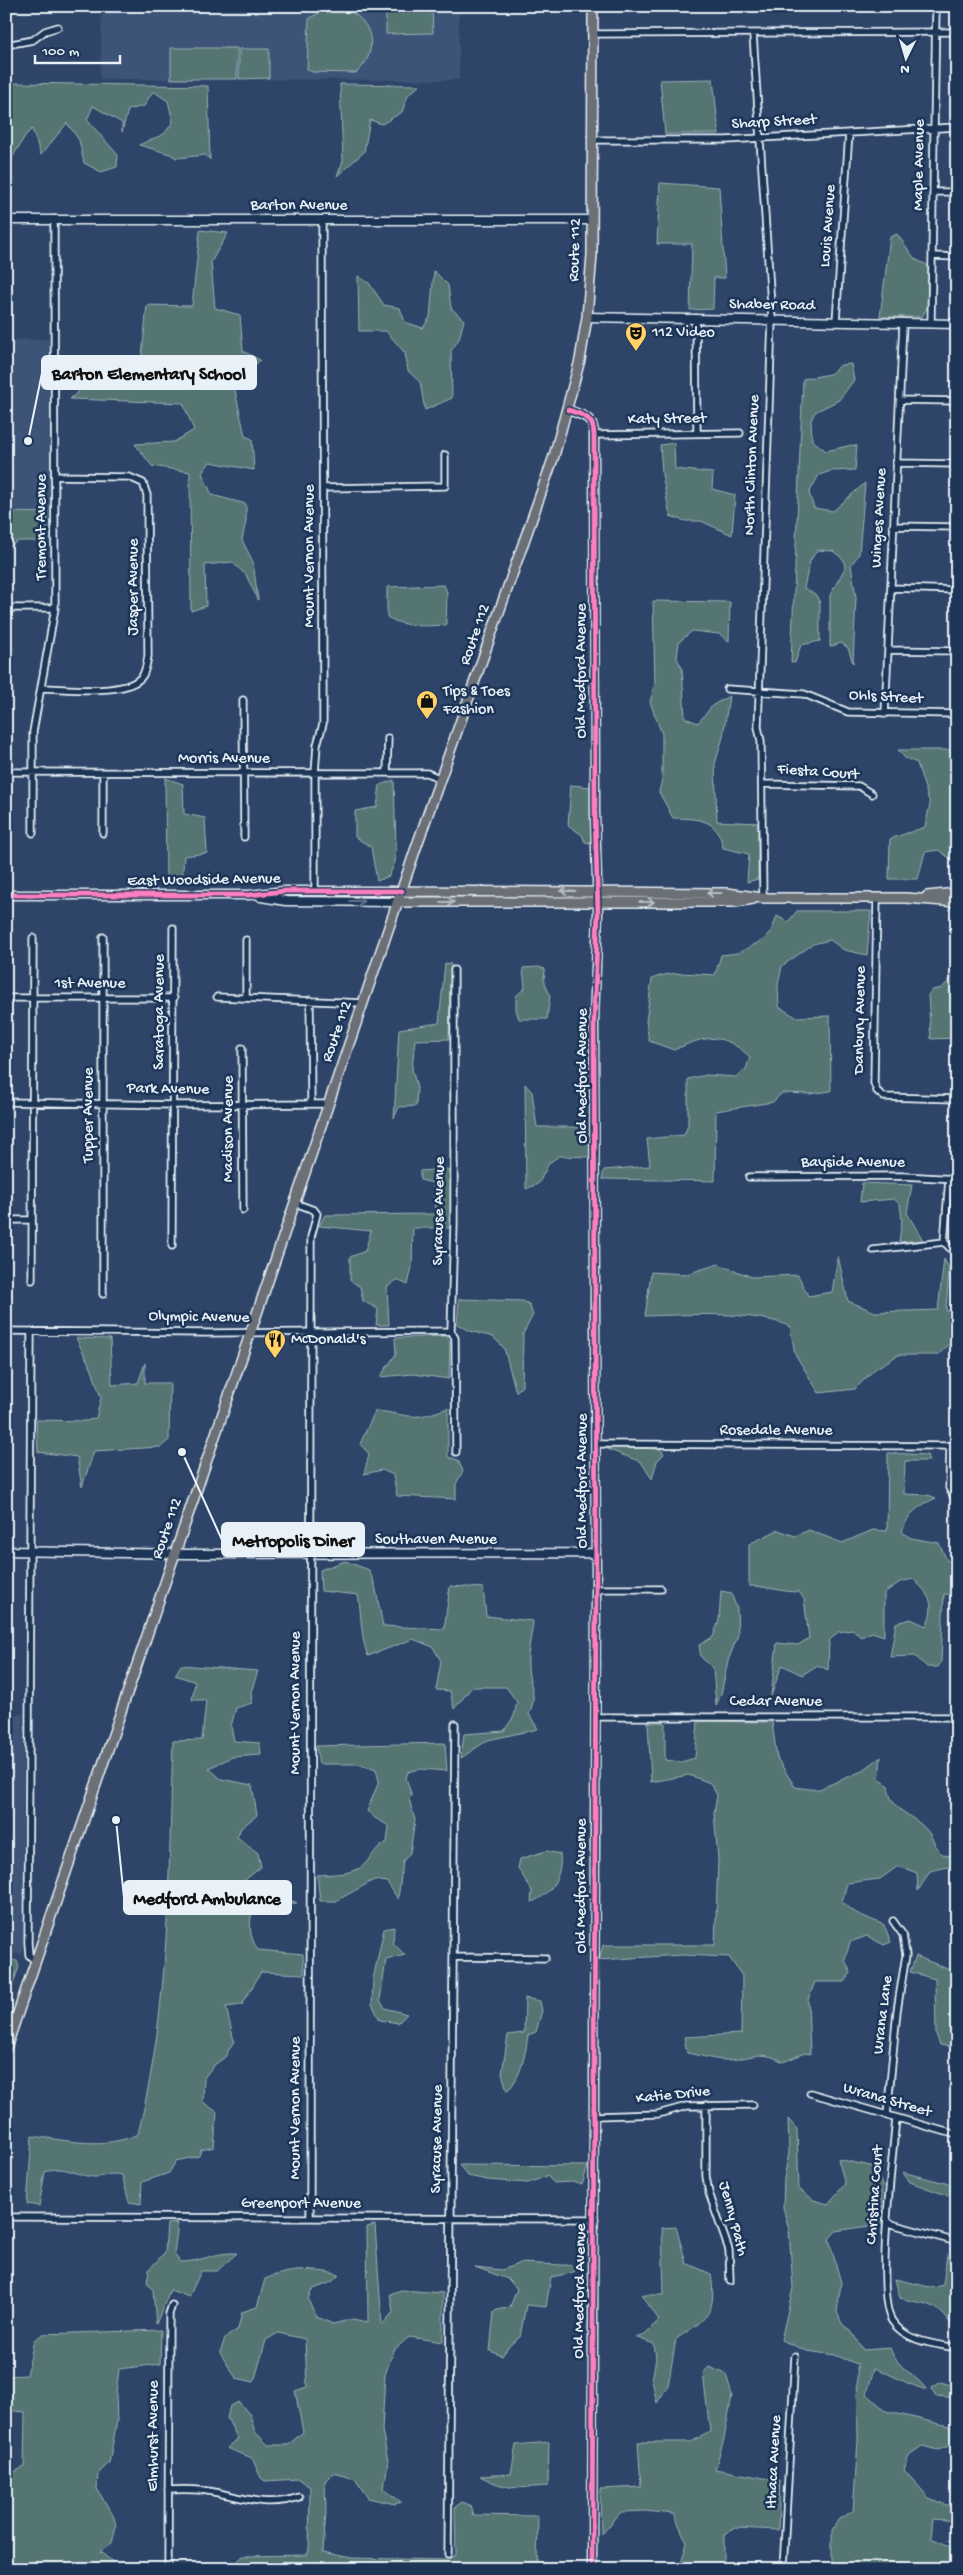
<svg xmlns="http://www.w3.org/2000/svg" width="963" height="2575" viewBox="0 0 963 2575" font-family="'Gochi Hand',sans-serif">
<rect width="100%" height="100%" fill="#2e4468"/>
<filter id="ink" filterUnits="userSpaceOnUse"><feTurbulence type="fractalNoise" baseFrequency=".02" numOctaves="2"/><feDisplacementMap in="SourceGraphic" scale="10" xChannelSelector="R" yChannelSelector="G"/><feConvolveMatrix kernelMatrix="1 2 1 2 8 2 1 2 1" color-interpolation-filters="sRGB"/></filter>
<g filter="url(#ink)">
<!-- built -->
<path fill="#3d5277" d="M102 6H459V80L100 79Z
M49 339 51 542H6V340Z
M6 1714H23V1954H6Z"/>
<!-- green -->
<path fill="#547473" stroke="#9eb2b6" d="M329 6H363L349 11C375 23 378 55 356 73L312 72 307 69 309 19Z
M386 6H432L433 33 386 34Z
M171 48H237V79H171Z
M239 49H269V78L239 79Z
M713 79 719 134H665L660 80Z
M12 83 208 86 210 160 206 155 176 158 170 154 139 145 164 134 173 122 168 101 153 91 144 106 128 110 122 132V123L93 106 87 120 118 155 117 167 101 172 84 163 79 140 67 123 41 155 32 129 25 136 11 160Z
M340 84 420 85 408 95 402 112 382 124 370 120 364 152 337 176 343 161Z
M660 183 719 187 725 278H714L713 309 690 310 692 244H657Z
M200 230 228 233 211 262 215 308 240 315 243 351 260 360 234 386 245 436 252 439 254 470 210 462 202 473 212 495 246 504V521L242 540 253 562 258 600 246 575 232 562 205 565 206 606 191 611 190 472 152 466 135 444 174 442 194 430 183 403 70 399 85 386 140 375 147 305 192 306Z
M897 234 915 259 929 266 927 308 922 317H880L890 237Z
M434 271 448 285 451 308 464 320 459 339 451 351 452 398 425 410 420 382 408 371 405 353 386 331H359L358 276 369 283 384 305 400 308 405 322 423 328 430 317Z
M851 364 854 380 839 400 815 412 811 420 812 440 826 451 852 445 857 446 855 470 831 471 819 475 809 493 814 508 833 511 865 483 859 554 851 565 856 597 853 663 848 648 841 643 830 647V595L845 568 844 560 833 551 817 550 810 561 804 588 816 595 820 603V641L801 645 795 663 791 662 803 379 830 374 841 365Z
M674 443 675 469 713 473 712 489 735 495 732 535 701 521H685L670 516 662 474 660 445Z
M6 512 48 513 46 541H17L6 551Z
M444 585 447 592 446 625C424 626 406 628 387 617V587Z
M653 601 730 602 729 641 719 634 692 631 679 642 677 658 682 668 685 718 698 723 713 705 729 696 723 737 715 764 717 821 758 823V879L747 882 749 854 723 848C718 818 699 819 673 818L659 792 662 779V734L650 702 655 684Z
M898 750H957V874L951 859 938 850 925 852 918 879H889L890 839 925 827 930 804 917 763 905 758Z
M165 778 183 784 184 814 205 818 207 853 184 856 182 883 166 886Z
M394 780 396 846 395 862 389 876 377 881 371 847 355 837V811L377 807 380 785Z
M571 785 590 787 592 843 585 842 582 835 568 825Z
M797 911H871L867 955 844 950 830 940 813 944 782 966 778 985 779 1007 796 1017 830 1016 831 1091 810 1094 782 1093 773 1102 716 1111 715 1181 602 1179 604 1170 650 1166 647 1139 684 1135 688 1125V1079L706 1075 736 1077 746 1069 750 1057C723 1032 706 1035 674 1050L649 1041 646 1021 652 979C670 970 695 974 715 975L721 955 738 953 763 940 771 932 777 916 788 922Z
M445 963 451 964 449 1039 415 1040 412 1069 417 1088 416 1106 399 1107 394 1118 399 1029 439 1023Z
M538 967 545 969 544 980 550 996 547 1019H519L516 1010V996L525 988 523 968Z
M957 972V1038L931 1039 928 995 932 990 942 988Z
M525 1084 532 1092 537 1127H592V1157L559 1156 549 1163 539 1183 526 1189Z
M448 1169 451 1181 450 1228H413L412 1267 408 1285 397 1280 387 1287 389 1325H376L378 1309 363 1301 360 1287 350 1280V1257L365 1251 371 1231 319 1226 325 1215 435 1214 433 1183 420 1180V1171Z
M862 1183 912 1185 907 1213 923 1240 899 1242 902 1220 900 1204 894 1199 860 1202Z
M838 1256 848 1301 875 1312 938 1310 944 1259 949 1268 946 1311 957 1310V1337L938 1355H898L875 1369 855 1389 819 1393 795 1354 790 1326C748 1310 689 1315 645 1316L651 1272 687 1274 718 1264 752 1277 798 1275 808 1296 832 1292Z
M459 1299 523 1301 529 1304 533 1315 523 1334 522 1386 516 1392 504 1348 493 1337 470 1331 457 1324Z
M445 1336 450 1340 449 1379 413 1374 380 1377 396 1354 395 1338Z
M76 1338 110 1339 112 1385 138 1383 145 1363V1383H170L169 1440 161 1447 94 1451 82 1487 77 1457 38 1452 36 1420 86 1421 96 1418 101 1398 92 1370Z
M448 1408V1457L458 1460 463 1471 456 1484V1499L397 1496 393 1475 382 1470 364 1474 369 1454 360 1444 375 1411C389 1411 407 1418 420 1416 429 1415 439 1411 448 1408Z
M602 1447 661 1449 664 1454 657 1461 652 1479 641 1462Z
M888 1453 927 1455 929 1461H905L904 1494 928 1495 936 1498C918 1506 908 1513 902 1532L911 1538 939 1543 947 1561 957 1560V1595L944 1594 941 1662 938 1667H927L915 1656 890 1657 896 1623 911 1619 926 1626C936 1605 930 1594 913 1579L900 1582 884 1593V1636L872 1632 861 1637 852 1630 838 1632 829 1641 828 1670 818 1665 802 1675 782 1665 771 1696 777 1643 798 1645 809 1638 804 1599 799 1592C781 1592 767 1586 749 1586V1544L778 1530 795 1536 809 1530 842 1543 873 1530 887 1531Z
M345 1561 369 1570 375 1585 383 1626 444 1629 450 1586 483 1588 486 1616 533 1621C532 1635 527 1651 528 1665 528 1685 539 1692 529 1714L538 1729 488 1740 461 1758 464 1734 504 1731 514 1716 517 1702 506 1687H472L454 1709 450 1691 436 1690 441 1661 433 1647 413 1639 368 1656C360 1636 362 1616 358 1595L321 1591 320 1570Z
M721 1591 731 1593 737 1609 738 1635 728 1661 721 1694 716 1706 713 1668 701 1657 699 1645 713 1637 719 1620Z
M181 1665 258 1671 251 1692 252 1703 236 1708 231 1726 234 1741 260 1743 261 1755 232 1757 209 1768 221 1779 252 1785 257 1815 241 1828 237 1837 258 1853 261 1867 241 1883 245 1896H281L297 1903 254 1905C249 1921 248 1935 258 1950L303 1954 304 1974 261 1972 242 2005 226 2007 234 2041 225 2057 213 2066 204 2078 203 2102 217 2112 214 2147 201 2150 199 2156 176 2161 169 2173 142 2182 141 2204 129 2202 122 2175C107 2172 107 2177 95 2177 78 2177 63 2163 45 2172L39 2206 27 2204 32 2136C66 2140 105 2150 138 2134 171 2002 168 1875 173 1741L202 1740 206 1700H192L195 1682 175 1675Z
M698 1721 772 1722 777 1758 795 1787 817 1790 862 1771 881 1757 879 1779 888 1785C890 1814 915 1813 929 1833 935 1841 934 1851 945 1855 948 1856 953 1855 957 1855V1868L948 1867 930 1871 918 1891 917 1873 898 1866 880 1879 847 1883 842 1902 856 1913 884 1925 891 1942 884 1945 867 1936 850 1942 845 1960 851 1973 844 1982H815L808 2000 810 2054 805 2053 783 2062C759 2048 749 2060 726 2060 714 2060 699 2055 687 2053L684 2037 741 2034 742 1976 729 1957 682 1955 599 1960 603 1945H715L718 1859 714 1813 717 1795 710 1783 689 1775 651 1782 648 1722H665V1760L681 1762 695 1758Z
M445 1743 447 1771 420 1769 408 1772 406 1778 412 1796 409 1799 415 1820 410 1853 403 1861 398 1899 387 1882 374 1880 336 1901H320L317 1875C331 1874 355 1875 365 1864 375 1852 374 1851 387 1842L389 1826 375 1818 367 1811 379 1781 376 1769 358 1764H319L316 1746Z
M546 1851 560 1854C563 1874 551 1896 531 1902L532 1891 518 1868 520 1859Z
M394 1927 393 1943 405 1955 386 1960 380 2000 385 2008 407 2014 398 2023 380 2020 372 2004 373 1979 384 1929Z
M916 1956 957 1973V2011L953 2016 950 2033 957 2036V2048L940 2045 936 2034 935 1979 910 1972Z
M6 1958 17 1961 19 1967 12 1986H6Z
M525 1998 540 2001 542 2011 536 2032 528 2035C526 2052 521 2079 507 2091L502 2073 508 2035 524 2033Z
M788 2119 797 2129 799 2189 814 2200 828 2204 845 2184 838 2159 875 2167 882 2185V2224L836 2231 829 2239 841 2283 837 2312 842 2324 851 2331 863 2350 890 2348C897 2369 915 2373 927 2390 908 2385 893 2375 874 2368L867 2394 886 2411 957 2428V2443L938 2450 922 2446 909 2455 904 2470 929 2498 957 2509V2521L933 2519 931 2538 957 2549V2569H863L859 2566 857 2569H832V2530L839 2519 853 2511 858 2440 857 2364 835 2355 807 2351 781 2340 793 2288 789 2230 783 2207 784 2178 789 2153Z
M459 2165 588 2166 582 2185 572 2182 554 2183 547 2176 528 2183 487 2180 468 2176Z
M902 2172 957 2186V2210L952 2220 954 2198 910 2182Z
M178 2223 174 2254 180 2262C203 2262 212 2252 237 2253L217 2271H201L189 2297 170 2290 156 2324 153 2290 147 2282 149 2270 165 2252 167 2224Z
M375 2225 382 2325 393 2312 390 2294 401 2290 443 2293V2342L409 2337 394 2350 385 2375 382 2430 388 2461 384 2489 401 2502 395 2504 368 2498 355 2479 333 2473 325 2481 326 2512 323 2552 351 2558 446 2560 456 2555 455 2507 462 2502 470 2505 473 2515 538 2516 537 2569 230 2568 243 2556 307 2555 309 2550 310 2487 298 2479 265 2481 261 2478 252 2458 227 2448 238 2439 227 2418 230 2406 239 2402 250 2415 255 2432 268 2445H288L303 2432 295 2391 307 2387 305 2339 278 2333 266 2340 254 2382 236 2378 220 2353 225 2338 238 2329 242 2312 257 2307 265 2279C289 2269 314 2268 339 2275L332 2282 311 2290 308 2300 317 2317 333 2324 353 2319 368 2322 367 2227Z
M676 2227 686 2263 711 2274C717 2314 708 2318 676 2339L668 2386 657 2403 652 2380 656 2358 654 2344 635 2337 645 2334 659 2320 642 2295H664L662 2228Z
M947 2254 957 2288V2318L951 2324C933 2299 926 2306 900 2298L895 2279 934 2288 943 2285Z
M520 2263 583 2266 571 2273 551 2277 546 2307 526 2305 520 2337 510 2345 502 2356 490 2351 494 2311 510 2307 517 2289 508 2279 475 2267 502 2270Z
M161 2330 160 2364 119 2369 116 2394 117 2421 109 2463 98 2474 97 2489 114 2517 116 2526 112 2543 100 2552 113 2562 112 2569H6V2476L24 2467 25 2412 6 2410V2376L27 2375 34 2340 43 2334Z
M709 2367 726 2374 732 2395 724 2439 715 2469 780 2481 778 2530 736 2528 724 2535V2569H679L687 2543 674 2514 645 2511 621 2512 601 2535 600 2489 641 2487 638 2442H691L710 2432 703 2373Z
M941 2382 957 2387V2398L935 2396 932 2388Z
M549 2442 548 2486C517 2488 508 2491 480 2476L511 2474 516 2445Z"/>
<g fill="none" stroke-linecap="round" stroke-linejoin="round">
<!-- street casing -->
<g stroke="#e8f1f8" stroke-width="9">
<path id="street" d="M593 34 957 32
M753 34 772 320 758 727 761 741 763 898
M6 45 33 40 45 31 58 27
M592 140H726L957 127
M934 192H957
M933 256 957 257
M696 318 697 433
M836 321 849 133
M931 324 936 6
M900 400 957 401
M594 435 740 433
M896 463 957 464
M324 488 445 486V455
M893 526 957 527
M891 588 957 590
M6 608H55
M888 650 957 651
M43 688C66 688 129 697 143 675 146 669 147 662 148 656L147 495 143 483 129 477 56 476
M727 689 804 694 848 712 957 714
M243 700 244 837
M885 714 903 324
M6 772 387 773H427L441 779
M103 773V833
M387 773 388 738
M762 784 859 786 872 794
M33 833V732L55 608 54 219
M315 892V773L317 745 323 724 322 220
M877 898 874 1083 877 1091 884 1097 957 1099
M103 937V1294
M246 940V998
M454 970V1224L451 1331 455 1338 456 1452
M217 997 364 1003
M6 998H174
M310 1000 311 1104
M242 1048 243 1210
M6 1102 174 1105 329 1104
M749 1177 903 1176 957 1179
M295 1203 314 1210 317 1214 311 1237 310 2218
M6 1220H31
M944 1242 949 1179
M944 1242 957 1255
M172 1246 173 928
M873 1250 944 1242
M32 1280 33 938
M6 1331 208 1333 451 1331
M31 1331 28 1943 29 1955 36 1962
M596 1444 957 1446
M950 1445 949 1488 957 1503
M596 1589H661
M595 1717H957
M454 1957 545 1958
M810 2093 957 2135
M706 2105V2176L709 2193 729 2250 730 2281
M595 2116 658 2114 687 2106 753 2105
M887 2116 897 2011 906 1955 903 1935 893 1921
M896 2118C893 2155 875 2296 892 2321 906 2342 935 2344 957 2348
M6 2217 595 2219
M888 2223 957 2242
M168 2490C185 2489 202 2489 219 2493 246 2499 271 2507 299 2497
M448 2554 455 1724
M168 2569 169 2314 172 2305
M783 2569 795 2356"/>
</g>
<!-- secondary casing -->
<g stroke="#e8f1f8" stroke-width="11">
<path id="secondary" d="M6 220H592
M587 317 957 324
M568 410C583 415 594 417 594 435L595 813 598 913 594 1020 596 1589 592 2569
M6 895H249L285 891H402
M261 897 286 901 398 902
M6 1551 187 1554 596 1553"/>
</g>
<!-- primary casing -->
<g stroke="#e8f1f8" stroke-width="12">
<path id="primary" d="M402 891 727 893 763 898H906L957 902
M927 896 957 893
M398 902H735L753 899
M6 2048 417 845 554 456 580 360 587 317 592 255 593 6"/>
</g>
<!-- street -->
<use href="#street" stroke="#1d3557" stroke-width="5.5"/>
<!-- secondary -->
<use href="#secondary" stroke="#1d3557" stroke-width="8"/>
<!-- primary -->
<use href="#primary" stroke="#6b6f75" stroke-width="9"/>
<!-- cycleway casing -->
<g stroke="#1d3557" stroke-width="8">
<path id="cycleway" d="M568 410C583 415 594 417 594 435L595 813 598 913 594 1020 596 1589 592 2569
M6 895H249L285 891H402"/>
</g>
<!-- cycleway -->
<use href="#cycleway" stroke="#ff80c0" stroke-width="5"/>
</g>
<!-- one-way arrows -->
<defs><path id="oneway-shaft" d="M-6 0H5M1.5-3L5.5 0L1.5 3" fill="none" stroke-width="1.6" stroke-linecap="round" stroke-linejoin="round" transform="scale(1.25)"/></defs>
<g stroke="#b6bdc4">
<use href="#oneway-shaft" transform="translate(568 891) rotate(180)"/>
<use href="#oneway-shaft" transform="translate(714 893) rotate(-180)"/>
<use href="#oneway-shaft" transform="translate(447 902)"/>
<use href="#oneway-shaft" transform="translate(647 902)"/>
</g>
<use stroke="#64778f" href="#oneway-shaft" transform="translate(357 901)"/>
</g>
<!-- icons -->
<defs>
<g id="theatre-pin" transform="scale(1.125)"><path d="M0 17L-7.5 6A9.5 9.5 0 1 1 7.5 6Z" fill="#ffd166" stroke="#1d3557"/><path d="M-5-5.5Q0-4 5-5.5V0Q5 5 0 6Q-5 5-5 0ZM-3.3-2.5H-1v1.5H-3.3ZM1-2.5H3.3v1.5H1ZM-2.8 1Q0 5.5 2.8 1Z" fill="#111"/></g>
<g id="shop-pin" transform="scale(1.125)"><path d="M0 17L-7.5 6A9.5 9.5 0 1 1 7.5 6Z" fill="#ffd166" stroke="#1d3557"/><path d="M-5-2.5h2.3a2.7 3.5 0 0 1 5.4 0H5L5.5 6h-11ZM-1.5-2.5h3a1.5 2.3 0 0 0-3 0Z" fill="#111"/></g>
<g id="restaurant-pin" transform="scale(1.125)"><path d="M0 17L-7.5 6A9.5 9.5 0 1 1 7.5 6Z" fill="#ffd166" stroke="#1d3557"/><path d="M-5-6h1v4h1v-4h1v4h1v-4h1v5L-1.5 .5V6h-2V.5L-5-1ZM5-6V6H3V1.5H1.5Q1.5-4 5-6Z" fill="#111"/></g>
</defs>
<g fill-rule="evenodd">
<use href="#theatre-pin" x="636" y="333"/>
<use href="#shop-pin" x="427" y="701"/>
<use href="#restaurant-pin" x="275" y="1340"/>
</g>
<g text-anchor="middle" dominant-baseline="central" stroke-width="5" stroke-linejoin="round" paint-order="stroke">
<!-- street labels -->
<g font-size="16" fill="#e8f1f8" stroke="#1d3557">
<text transform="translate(774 123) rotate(-3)">Sharp Street</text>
<text transform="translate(920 165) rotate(-89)">Maple Avenue</text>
<text x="299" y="206">Barton Avenue</text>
<text transform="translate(829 226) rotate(-86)">Louis Avenue</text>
<text transform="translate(576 250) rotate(-88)">Route 112</text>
<text transform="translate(772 306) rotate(1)">Shaber Road</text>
<text transform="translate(667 420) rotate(-1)">Katy Street</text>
<text transform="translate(753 465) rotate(-88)">North Clinton Avenue</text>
<text transform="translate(880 518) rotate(-87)">Winges Avenue</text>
<text transform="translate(42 527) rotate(-90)">Tremont Avenue</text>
<text transform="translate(310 556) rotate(-90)">Mount Vernon Avenue</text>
<text transform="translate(134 587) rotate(-90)">Jasper Avenue</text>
<text transform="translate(476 635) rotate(-71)">Route 112</text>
<text transform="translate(582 671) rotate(-90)">Old Medford Avenue</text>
<text transform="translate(886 698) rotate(3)">Ohls Street</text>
<text x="224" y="759">Morris Avenue</text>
<text transform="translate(818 773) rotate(4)">Fiesta Court</text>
<text transform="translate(204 881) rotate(-1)">East Woodside Avenue</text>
<text x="90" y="984">1st Avenue</text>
<text transform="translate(160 1012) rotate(-90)">Saratoga Avenue</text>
<text transform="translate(861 1020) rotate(-89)">Danbury Avenue</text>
<text transform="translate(338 1032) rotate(-71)">Route 112</text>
<text transform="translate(583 1076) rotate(-90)">Old Medford Avenue</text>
<text transform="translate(168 1090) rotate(1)">Park Avenue</text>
<text transform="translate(89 1115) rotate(-90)">Tupper Avenue</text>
<text transform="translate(229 1129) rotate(-90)">Madison Avenue</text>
<text x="853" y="1163">Bayside Avenue</text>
<text transform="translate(440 1211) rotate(-89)">Syracuse Avenue</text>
<text transform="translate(199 1318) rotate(1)">Olympic Avenue</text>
<text x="776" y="1431">Rosedale Avenue</text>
<text transform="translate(583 1481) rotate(-90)">Old Medford Avenue</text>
<text transform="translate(168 1529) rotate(-71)">Route 112</text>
<text x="436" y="1540">Southaven Avenue</text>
<text x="776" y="1702">Cedar Avenue</text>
<text transform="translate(296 1703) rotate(-90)">Mount Vernon Avenue</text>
<text transform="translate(582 1886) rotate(-90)">Old Medford Avenue</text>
<text transform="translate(884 2015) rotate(-83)">Wrana Lane</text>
<text transform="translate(673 2096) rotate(-6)">Katie Drive</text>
<text transform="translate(887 2101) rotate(16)">Wrana Street</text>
<text transform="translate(296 2108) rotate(-90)">Mount Vernon Avenue</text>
<text transform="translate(438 2139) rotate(-89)">Syracuse Avenue</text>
<text transform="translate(876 2195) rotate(-86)">Christina Court</text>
<text x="301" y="2204">Greenport Avenue</text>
<text transform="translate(732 2219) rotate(75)">Jenny Path</text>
<text transform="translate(581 2291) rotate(-89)">Old Medford Avenue</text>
<text transform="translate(154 2436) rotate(-90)">Elmhurst Avenue</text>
<text transform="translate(775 2462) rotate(-87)">Ithaca Avenue</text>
</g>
<!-- poi labels -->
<g font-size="16" fill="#e8f1f8" stroke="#1d3557" text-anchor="start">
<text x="652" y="333">112 Video</text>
<text x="443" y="692">Tips &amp; Toes<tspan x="443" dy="18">Fashion</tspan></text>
<text x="291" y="1340">McDonald's</text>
</g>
</g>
<!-- callouts -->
<path fill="none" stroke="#e8f1f8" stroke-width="2" d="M28 441L42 373M182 1452L222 1540M116 1820L124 1898"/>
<g fill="#e8f1f8" stroke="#1d3557" stroke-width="2">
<circle cx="28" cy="441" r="5"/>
<circle cx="182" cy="1452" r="5"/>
<circle cx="116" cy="1820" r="5"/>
</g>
<g fill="#e8f1f8" stroke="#e8f1f8" stroke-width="2">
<rect x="42" y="356" width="214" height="33" rx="5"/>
<rect x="222" y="1523" width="142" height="33" rx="5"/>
<rect x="124" y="1881" width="167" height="33" rx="5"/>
</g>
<g font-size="18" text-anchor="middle" font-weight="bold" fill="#111">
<text x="149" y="379">Barton Elementary School</text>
<text x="293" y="1546">Metropolis Diner</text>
<text x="207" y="1904">Medford Ambulance</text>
</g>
<!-- margin -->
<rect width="963" height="2575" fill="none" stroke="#1d3557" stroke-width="25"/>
<rect x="12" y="12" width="938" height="2550" fill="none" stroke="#e8f1f8" stroke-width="2" filter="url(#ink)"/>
<!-- north arrow -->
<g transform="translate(906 58) rotate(185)" stroke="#1d3557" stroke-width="4" paint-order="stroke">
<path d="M0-4L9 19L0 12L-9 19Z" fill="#e8f1f8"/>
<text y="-8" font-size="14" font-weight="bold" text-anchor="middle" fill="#e8f1f8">N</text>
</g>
<!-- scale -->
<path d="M35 55v8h85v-8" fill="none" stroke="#e8f1f8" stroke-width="2.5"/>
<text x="42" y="55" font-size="15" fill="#e8f1f8" stroke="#1d3557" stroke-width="4" paint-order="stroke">100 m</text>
</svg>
